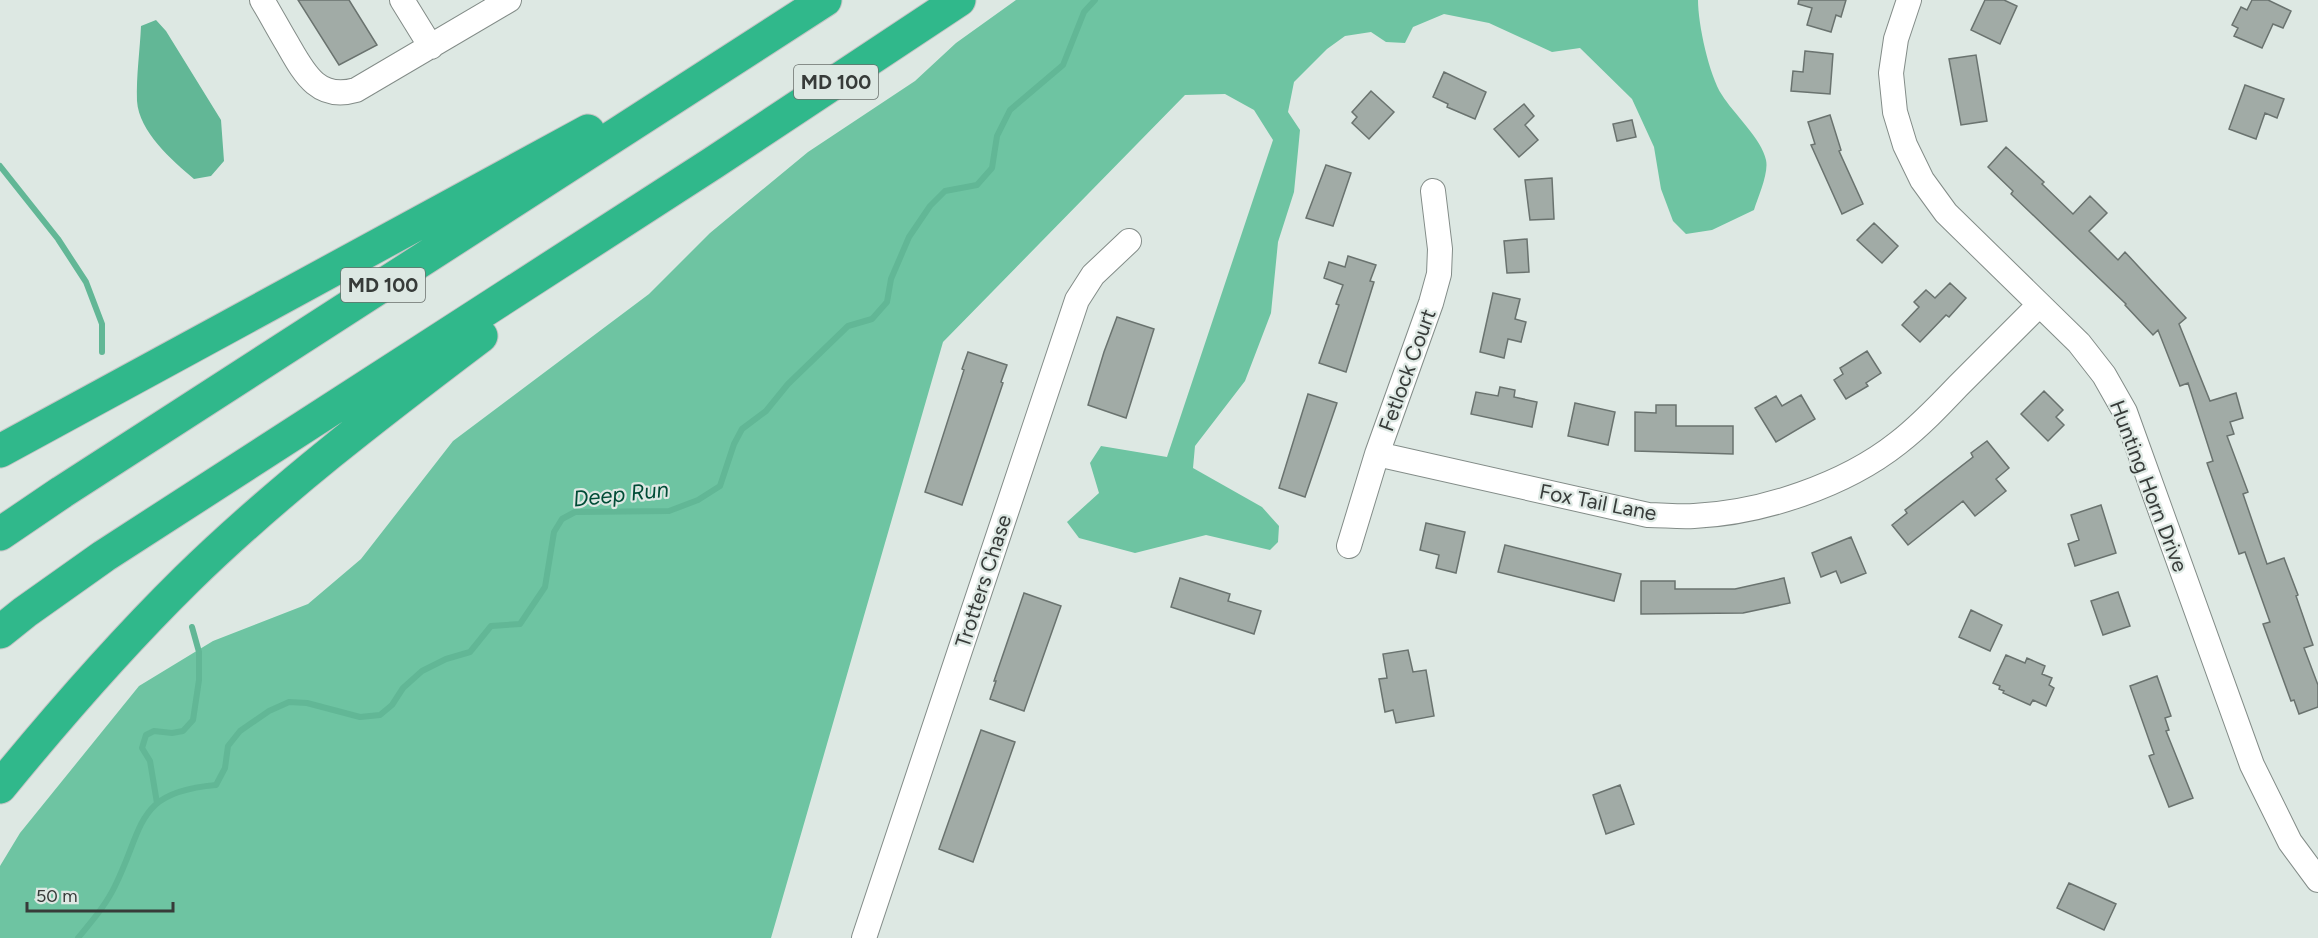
<svg xmlns="http://www.w3.org/2000/svg" width="2318" height="938" viewBox="0 0 2318 938" font-family="Figtree,sans-serif">
<rect width="100%" height="100%" fill="#dde8e3"/>
<!-- forest -->
<path fill="#6ec4a2" d="M1016 0H1698C1698 24 1709 75 1722 95 1733 113 1762 139 1766 160 1769 173 1758 197 1754 210L1712 230 1686 234 1673 221 1661 189 1654 147 1632 99 1580 48 1552 52 1489 23 1444 14 1413 27 1405 43 1386 42 1371 32 1345 36 1327 49 1294 82 1288 112 1300 130 1298 151 1294 192 1278 242 1271 313 1245 381 1195 446 1193 468 1262 507 1279 526 1278 542 1270 550 1206 535 1135 553 1079 538 1067 522 1099 493 1090 463 1101 446 1167 457 1273 140 1254 110 1225 94 1185 95 943 342 771 938H0V866L20 833 139 686 213 641 308 604 361 559 453 441 649 294 710 233 808 152 915 81 956 43Z"/>
<!-- water -->
<path fill="#62b796" d="M156 20 166 31 221 120 224 161 211 176 194 179C172 160 139 132 137 101 136 76 140 50 141 26Z"/>
<g fill="none" stroke-linecap="round" stroke-linejoin="round">
<!-- stream -->
<path stroke="#62b796" stroke-width="6" d="M0 166 58 239 86 282 102 324V352
M157 803 150 761 142 748 146 735 154 731 172 733 183 731 193 720 199 680V652L192 627
M78 938C91 922 106 905 115 886 145 825 135 792 216 785L225 768 228 746 240 731 269 711 289 702 307 703 360 717 380 715 392 705 403 688 422 671 446 659 470 652 491 626 520 624 545 587 554 532 562 519 575 512 669 511 698 500 720 486 734 444 742 429 766 411 788 384 848 326 872 319 887 302 891 279 909 237 930 206 945 191 977 185 992 168 997 136 1010 110 1063 65 1084 12 1095 0"/>
</g>
<!-- building -->
<path fill="#a1aba6" stroke="#6a736f" stroke-width="1.5" d="M298 0H349L377 45 339 65Z
M1799 0H1846L1841 17 1836 15 1831 32 1807 25 1812 8 1798 4Z
M1985 0H2004L2017 6 2000 44 1971 30Z
M2252 0H2268L2291 11 2283 28 2273 24 2262 48 2234 36 2238 28 2232 25 2241 7 2247 10Z
M1805 51 1833 54 1830 94 1791 91 1793 71 1803 72Z
M1976 55 1987 121 1961 125 1949 59Z
M1444 72 1486 92 1475 119 1447 107 1448 104 1433 97Z
M2245 85 2284 99 2277 118 2265 113 2256 139 2229 129Z
M1371 91 1394 112 1369 139 1352 123 1357 117 1352 112Z
M1524 104 1534 116 1525 125 1538 140 1519 157 1494 129Z
M1830 115 1841 150 1839 151 1863 204 1842 214 1811 145 1815 144 1808 122Z
M1632 120 1636 137 1617 141 1613 124Z
M2006 147 2044 182 2042 184 2073 214 2090 196 2107 213 2089 231 2118 260 2125 252 2186 318 2179 324 2210 401 2236 393 2243 418 2230 422 2234 434 2227 436 2248 492 2243 494 2267 564 2284 558 2298 595 2296 596 2313 645 2304 648 2318 685V707L2299 714 2294 700 2291 701 2263 624 2270 622 2245 552 2239 554 2207 463 2213 461 2188 383 2180 386 2158 330 2153 335 2125 305 2126 304 2011 194 2013 191 1988 167Z
M1326 165 1351 173 1333 226 1306 218Z
M1552 178 1554 219 1530 220 1525 180Z
M1874 223 1898 246 1882 263 1857 240Z
M1527 239 1529 272 1507 273 1504 241Z
M1348 256 1376 265 1370 281 1374 282 1346 372 1319 363 1339 305 1336 304 1343 285 1324 278 1329 262 1345 267Z
M1950 283 1966 298 1949 317 1946 315 1920 342 1902 325 1919 307 1914 302 1926 290 1935 298Z
M1493 293 1520 299 1515 319 1526 322 1521 342 1508 339 1504 358 1480 352Z
M1117 317 1154 329 1126 418 1088 405 1104 352Z
M1867 351 1881 373 1866 383 1868 386 1846 399 1834 380 1843 374 1840 368Z
M968 352 1007 365 1001 382 1003 383 962 505 925 492 964 370 962 369Z
M1500 387 1515 390 1514 397 1537 402 1532 427 1471 414 1476 392 1498 396Z
M2044 391 2063 410 2056 417 2064 425 2048 441 2021 414Z
M1308 394 1337 403 1305 497 1279 488Z
M1801 395 1815 419 1776 442 1755 408 1776 396 1782 406Z
M1575 403 1615 412 1608 445 1568 436Z
M1656 405H1676V426H1733V454L1635 451V412L1656 413Z
M1987 441 2009 468 1996 479 2006 491 1975 516 1963 501 1908 545 1892 525 1907 513 1905 510 1973 457 1971 453Z
M2101 505 2116 553 2075 566 2068 544 2079 540 2071 515Z
M1426 523 1465 532 1456 573 1436 568 1439 555 1420 550Z
M1851 537 1866 573 1841 583 1836 571 1821 577 1812 553Z
M1505 545 1621 574 1614 601 1498 572Z
M1180 578 1230 594 1228 601 1261 611 1254 634 1171 607Z
M1784 578 1790 603 1743 613 1641 614V581H1675V589H1735Z
M2118 592 2130 626 2103 635 2091 601Z
M1024 593 1061 606 1024 711 990 699 996 681H994Z
M1971 610 2002 625 1990 651 1959 637Z
M1408 650 1413 672 1426 670 1434 716 1396 723 1393 710 1385 712 1379 679 1387 678 1383 654Z
M2006 655 2025 663 2027 658 2045 666 2042 674 2052 678 2049 685 2054 688 2046 706 2033 700 2030 705 2003 693 2004 691 1999 689 2000 686 1993 683Z
M2157 676 2171 716 2165 718 2169 730 2166 731 2193 798 2169 807 2149 756 2154 754 2130 686Z
M981 730 1015 742 973 862 939 849Z
M1620 785 1634 824 1606 834 1593 795Z
M2069 883 2116 904 2104 930 2057 908Z"/>
<g fill="none" stroke-linecap="round" stroke-linejoin="round">
<!-- minor casing -->
<g stroke="#838c88" stroke-width="26">
<path id="minor" d="M262 0C271 15 279 30 288 45 304 73 318 101 356 90L509 0
M402 0 431 47
M1909 0 1896 39 1891 73 1895 112 1905 145 1922 180 1946 213 2079 343 2104 375 2125 412 2252 765 2290 842 2318 880
M1377 454 1648 515C1663 515 1679 517 1694 516 1762 513 1845 485 1898 443 1920 426 1939 406 1958 386 1985 359 2012 332 2039 305
M1349 546 1377 454 1431 303 1439 274 1440 249 1433 191
M864 938 1077 300 1093 275 1129 241"/>
</g>
<!-- highway casing -->
<g stroke="#c3c4c4" stroke-width="35">
<path id="highway" d="M0 451 588 131
M0 534 62 492 825 0
M0 632 25 612 104 556 713 163 959 0
M0 787C59 715 120 645 186 580 277 491 379 413 481 336"/>
</g>
<!-- minor -->
<use href="#minor" stroke="#fff" stroke-width="24"/>
<!-- highway -->
<use href="#highway" stroke="#30b88b" stroke-width="33"/>
</g>
<g text-anchor="middle" dominant-baseline="central" stroke-width="4.5" stroke-linejoin="round" paint-order="stroke">
<!-- shield labels -->
<g fill="#dde8e3" stroke="#696f6c" stroke-width="1.5">
<rect x="794" y="65" width="84" height="34" rx="4.5"/>
<rect x="341" y="268" width="84" height="34" rx="4.5"/>
</g>
<g font-size="20" font-weight="bold" fill="#373b39">
<text x="836" y="82">MD 100</text>
<text x="383" y="285">MD 100</text>
</g>
<!-- street labels -->
<g font-size="21" fill="#373b39" stroke="#dde8e3">
<text transform="translate(1407 370) rotate(-70)">Fetlock Court</text>
<text transform="translate(2149 486) rotate(69)">Hunting Horn Drive</text>
<text transform="translate(1598 502) rotate(11)">Fox Tail Lane</text>
<text transform="translate(983 581) rotate(-72)">Trotters Chase</text>
</g>
<!-- water labels -->
<g font-size="22" font-style="italic" fill="#004c36" stroke="#dde8e3">
<text transform="translate(621 494) rotate(-6)">Deep Run</text>
</g>
</g>
<!-- scale -->
<path d="M27 902v9h146v-9" fill="none" stroke="#373b39" stroke-width="3"/>
<text x="36" y="902" font-size="18" fill="#373b39" stroke="#dde8e3" stroke-width="4.5" paint-order="stroke">50 m</text>
</svg>
